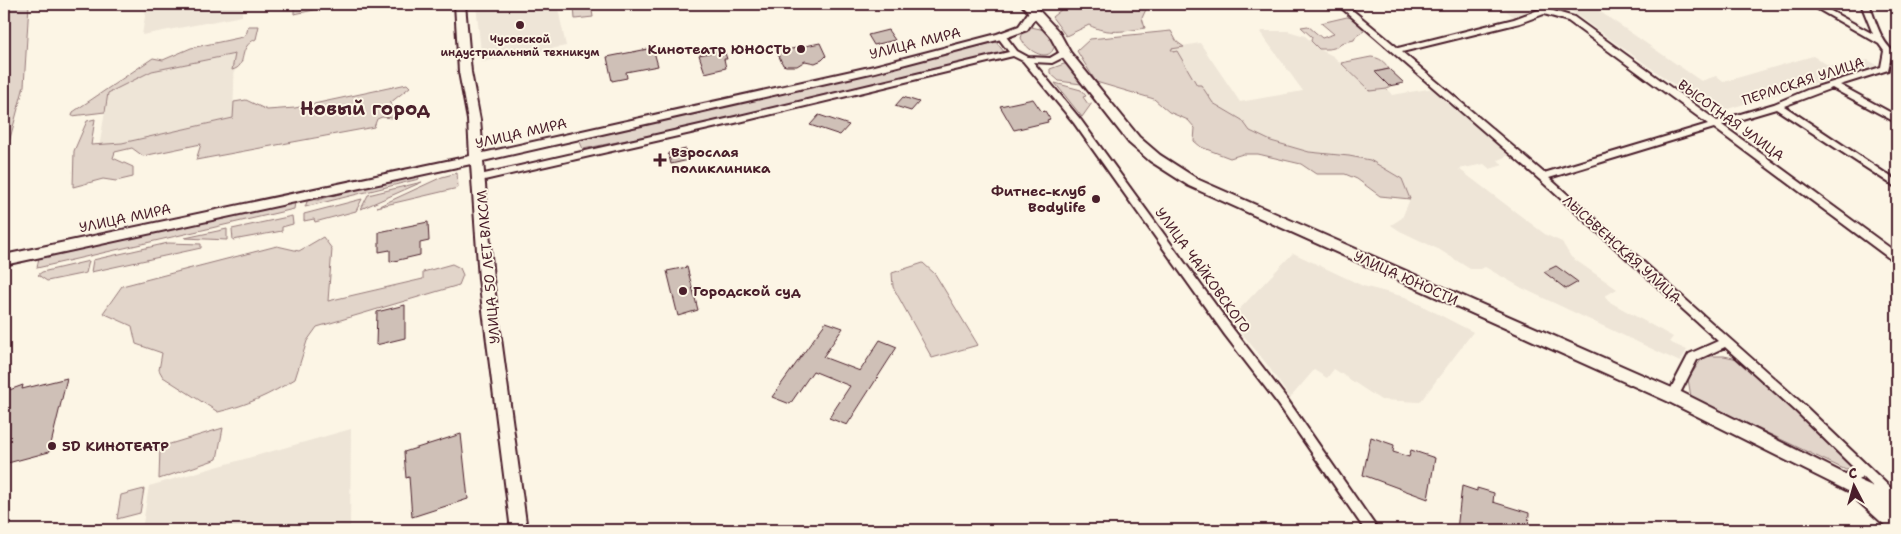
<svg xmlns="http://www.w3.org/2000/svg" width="1901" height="534" viewBox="0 0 1901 534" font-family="'Shantell Sans',sans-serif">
<rect width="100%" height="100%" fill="#fcf5e5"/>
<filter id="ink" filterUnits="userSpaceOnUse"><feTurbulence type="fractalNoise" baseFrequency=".02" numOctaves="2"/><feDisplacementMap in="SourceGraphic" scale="10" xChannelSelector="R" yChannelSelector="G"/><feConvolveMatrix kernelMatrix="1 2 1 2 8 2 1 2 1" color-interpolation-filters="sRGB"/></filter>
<g filter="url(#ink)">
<!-- built -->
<path fill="#eee5d7" d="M147 4H242V16L142 35Z
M476 4H557L566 46 482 62Z
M1498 4H1589L1701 81 1716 76 1723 82 1813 56 1828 65 1841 68 1868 60 1877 65 1714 113 1565 7 1515 18Z
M1263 31H1288L1305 36 1319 49 1333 56 1370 91 1387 89 1392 95 1434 88 1509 155 1498 160 1503 165 1490 169 1484 164 1459 169 1546 235 1562 242 1571 257 1617 289 1605 296 1608 301 1673 337 1669 342 1687 350 1680 362 1522 288 1485 267 1481 269H1470L1440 250 1400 231 1391 225 1402 218 1410 199 1402 179 1370 160 1349 156 1309 152 1271 141 1250 131 1242 120 1213 103 1201 85H1197L1177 52H1173L1171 48 1200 43 1240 102 1303 91 1260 32Z
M235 54 233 118 99 148 108 93 152 71Z
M1293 253 1363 286 1405 297 1473 332 1420 402 1381 400 1334 369 1327 378 1314 370 1290 398 1266 363 1230 319Z
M351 429 350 530H142L149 486Z"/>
<!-- green -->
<path fill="#e2d5ca" stroke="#967a7a" d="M4 4H29L24 86 4 161Z
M294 4H345L294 14Z
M591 4 593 17 575 19 574 6Z
M1077 4H1154L1148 5 1142 18 1145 28C1126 31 1107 35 1089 25L1066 36 1052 17 1062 9Z
M1347 17 1354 18 1364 28V31L1356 36 1354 40 1341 43C1336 50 1327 49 1319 49L1311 41 1312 37 1301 27 1308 26 1322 38 1334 34 1321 23Z
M248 26H259L256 39C236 48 249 66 232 70L235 54 152 71 108 93 105 112 72 116 73 112 153 58 163 60 191 48 243 37 247 32Z
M1031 27 1045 30 1055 42C1053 66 1027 52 1021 38L1023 32Z
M1171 31 1177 42 1184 47 1171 49 1173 52 1177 51 1197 85H1201L1213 103 1242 120 1250 131 1271 141 1309 152 1349 156 1370 160 1402 179 1410 199 1380 196 1357 179 1345 174H1316L1301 164 1258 154H1243L1230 158 1201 147 1194 141 1195 128 1188 120 1169 112 1154 99 1096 82 1077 51 1090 39Z
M996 42 1005 53 699 125 583 149 579 140 670 116Z
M1371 57C1380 58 1384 61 1389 69L1375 72 1389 86 1387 89 1370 91 1341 63Z
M1064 64 1071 65 1082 81 1081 84 1059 81 1050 73V69Z
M1055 83 1081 90 1086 96 1083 97 1088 104 1092 103 1082 117Z
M407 84 410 87 390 103 398 114 393 118 382 117 377 119 374 127 196 160 201 144 143 156 132 148 115 152 113 158 133 167V177L116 181 103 179 73 187 74 151 87 121 95 119 91 145 122 143 233 118 234 102 246 100 267 110 295 108Z
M457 173 458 188 377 207 442 177Z
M418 175 419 179 305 207 308 199 318 200 356 189Z
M422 182 361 209 368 195Z
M362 199 356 211 315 222 314 219 304 221V214Z
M295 202 294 209 37 268 39 257Z
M292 216 293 224 282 227V231L233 240 232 229Z
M227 229V240L185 238Z
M323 237 332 249 328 301 423 279V272L452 264 460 268 463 275 459 285 317 327 307 341 295 379C269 395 248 405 218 412L163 377 159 370 162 353 136 344 132 326 103 313 122 286 277 246 299 251Z
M168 243 201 244V248L91 272 93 260Z
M89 261 86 273 47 281 38 275 42 272Z
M923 263 935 274 978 345 932 358 893 287 892 273Z
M1710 356H1724L1738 359 1850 459 1855 467 1846 470 1691 397 1688 379 1701 360Z
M223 428 217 459 159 479 160 447Z
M144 489 140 513 117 519 121 495Z"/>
<!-- building -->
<path fill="#cfc0b7" stroke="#4a1f2b" d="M888 30 895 40 874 45 868 35Z
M820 43 826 56 822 60 815 63 805 61 797 66H786L783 65 777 52Z
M653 48 658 66 626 72 627 78 612 81 607 57Z
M724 50 727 59H724L726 68 705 73 699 55Z
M1389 69 1404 83 1389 86 1375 72Z
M903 97 919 102 911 111 895 106Z
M1033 99 1042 112 1045 111 1050 119 1047 120 1048 122 1014 130 1000 106Z
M819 115 849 125 840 135 810 125Z
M686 149 689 160 671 164 668 153Z
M428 222 429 241 420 243V255L390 262V250L379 252V232Z
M1556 266 1578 282 1566 289 1544 272Z
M687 267 698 310 678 316 667 271Z
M405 305V338L376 345 377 312Z
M826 322 843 328 823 357 860 371 880 340 897 347 847 425 829 418 850 386 813 371 790 404 772 397Z
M67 378 49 452 4 464V392L23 385 22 389Z
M461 434 468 499 412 517 409 477 406 478 404 452Z
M1371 437 1394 445 1393 452 1409 457 1411 450 1435 458 1428 499 1363 475Z
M1462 486 1477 491V488L1494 493 1493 502 1529 513 1528 530H1457Z"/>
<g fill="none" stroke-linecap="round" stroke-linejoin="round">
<!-- street casing -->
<g stroke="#4a1f2b" stroke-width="4">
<path id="street" d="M1337 4H1345L1398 48 1514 19 1541 9 1548 4H1560L1550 10 1574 17 1717 121 1774 104 1807 90 1881 67 1884 51 1879 44 1809 4H1818L1873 34 1861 4H1869C1876 21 1880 43 1897 54V59L1891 57 1888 70 1840 85 1897 116V123L1832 88 1784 106 1897 181V188L1776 109 1722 125 1897 253V262L1893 261 1714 128 1549 178 1805 406 1897 494V507L1893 506 1862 476C1857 483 1845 487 1837 484L1835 480 1837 476 1849 473 1853 470V467L1797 412 1725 347 1697 360 1677 399 1673 401 1669 399 1667 396 1689 354 1718 341 1539 179ZM1544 14 1568 21 1708 124 1544 173 1402 52 1520 23Z
M1882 4 1897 5V9L1883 6Z
M998 34H1004L1017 51 1028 57 1050 58 1062 51H1068V55L1052 63 1033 62 1080 119 1233 329 1287 399 1378 530H1365L1279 405 1225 335 1074 123 1023 61 1013 56 735 123 480 181 475 178 480 175 735 117 1009 52 997 36Z"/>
</g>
<!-- secondary casing -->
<g stroke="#4a1f2b" stroke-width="4">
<path id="secondary" d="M455 4H465L471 72 480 120 483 153 874 66 997 34 1019 26 1030 10 1034 9 1039 12 1027 30 1005 38 875 72 483 161 493 279 527 530H511L479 279 471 164 4 265V255L470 156 468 120 459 72Z"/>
</g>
<!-- primary casing -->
<g stroke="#4a1f2b" stroke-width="4">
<path id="primary" d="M1021 4H1033L1059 32 1070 52 1139 137 1160 155 1199 180 1679 391 1847 475 1897 497V530H1890L1857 500 1854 494 1667 401 1189 186 1150 161 1129 143 1061 56 1050 36Z"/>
</g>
<!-- street -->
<use href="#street" fill="#fcf5e5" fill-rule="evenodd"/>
<!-- secondary -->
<use href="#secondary" fill="#fcf5e5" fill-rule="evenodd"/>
<!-- primary -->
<use href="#primary" fill="#fcf5e5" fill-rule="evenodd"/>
</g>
</g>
<!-- markers -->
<g fill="#4a1f2b" stroke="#fcf5e5" stroke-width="2">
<circle cx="520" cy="25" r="5"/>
<circle cx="801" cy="49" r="5"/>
<path d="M657.5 152.5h5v5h5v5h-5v5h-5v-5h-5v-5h5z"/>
<circle cx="1096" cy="199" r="5"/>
<circle cx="683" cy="291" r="5"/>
<circle cx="52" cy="446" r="5"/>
</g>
<g text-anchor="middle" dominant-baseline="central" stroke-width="4" stroke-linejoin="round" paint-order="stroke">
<!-- far-poi labels -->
<g font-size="11" font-weight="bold" fill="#4a1f2b" stroke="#fcf5e5">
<text x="520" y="39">Чусовской<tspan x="520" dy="13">индустриальный техникум</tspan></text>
</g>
<!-- street labels -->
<g font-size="14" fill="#4a1f2b" stroke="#fcf5e5">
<text transform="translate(915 43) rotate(-14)">УЛИЦА МИРА</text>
<text transform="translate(1803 81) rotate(-18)">ПЕРМСКАЯ УЛИЦА</text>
<text transform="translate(1731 120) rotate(36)">ВЫСОТНАЯ УЛИЦА</text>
<text transform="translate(521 133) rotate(-13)">УЛИЦА МИРА</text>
<text transform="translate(125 218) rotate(-12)">УЛИЦА МИРА</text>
<text transform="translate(1622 249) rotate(42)">ЛЫСЬВЕНСКАЯ УЛИЦА</text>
<text transform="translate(488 267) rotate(-95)">УЛИЦА 50 ЛЕТ ВЛКСМ</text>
<text transform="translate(1203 270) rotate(54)">УЛИЦА ЧАЙКОВСКОГО</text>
<text transform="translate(1406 278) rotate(24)">УЛИЦА ЮНОСТИ</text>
</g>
<!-- poi labels -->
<g font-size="14" font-weight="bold" fill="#4a1f2b" stroke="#fcf5e5" text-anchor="start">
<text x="791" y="49" text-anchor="end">Кинотеатр ЮНОСТЬ</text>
<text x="671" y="152">Взрослая<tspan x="671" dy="16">поликлиника</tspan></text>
<text x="1086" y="191" text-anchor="end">Фитнес-клуб<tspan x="1086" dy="16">Bodylife</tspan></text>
<text x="693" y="291">Городской суд</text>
<text x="62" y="446">5D КИНОТЕАТР</text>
</g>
<!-- district labels -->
<g font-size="19" font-weight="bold" fill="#4a1f2b" stroke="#fcf5e5">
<text x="365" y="108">Новый город</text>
</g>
</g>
<!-- margin -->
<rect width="1901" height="534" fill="none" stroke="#fcf5e5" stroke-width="20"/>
<rect x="10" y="10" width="1881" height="514" fill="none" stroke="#4a1f2b" stroke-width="2" filter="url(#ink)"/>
<!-- north arrow -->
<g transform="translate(1854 486) rotate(354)" stroke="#fcf5e5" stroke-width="4" paint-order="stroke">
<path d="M0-4L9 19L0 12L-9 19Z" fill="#4a1f2b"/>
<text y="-8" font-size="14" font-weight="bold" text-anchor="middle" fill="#4a1f2b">С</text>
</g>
</svg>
